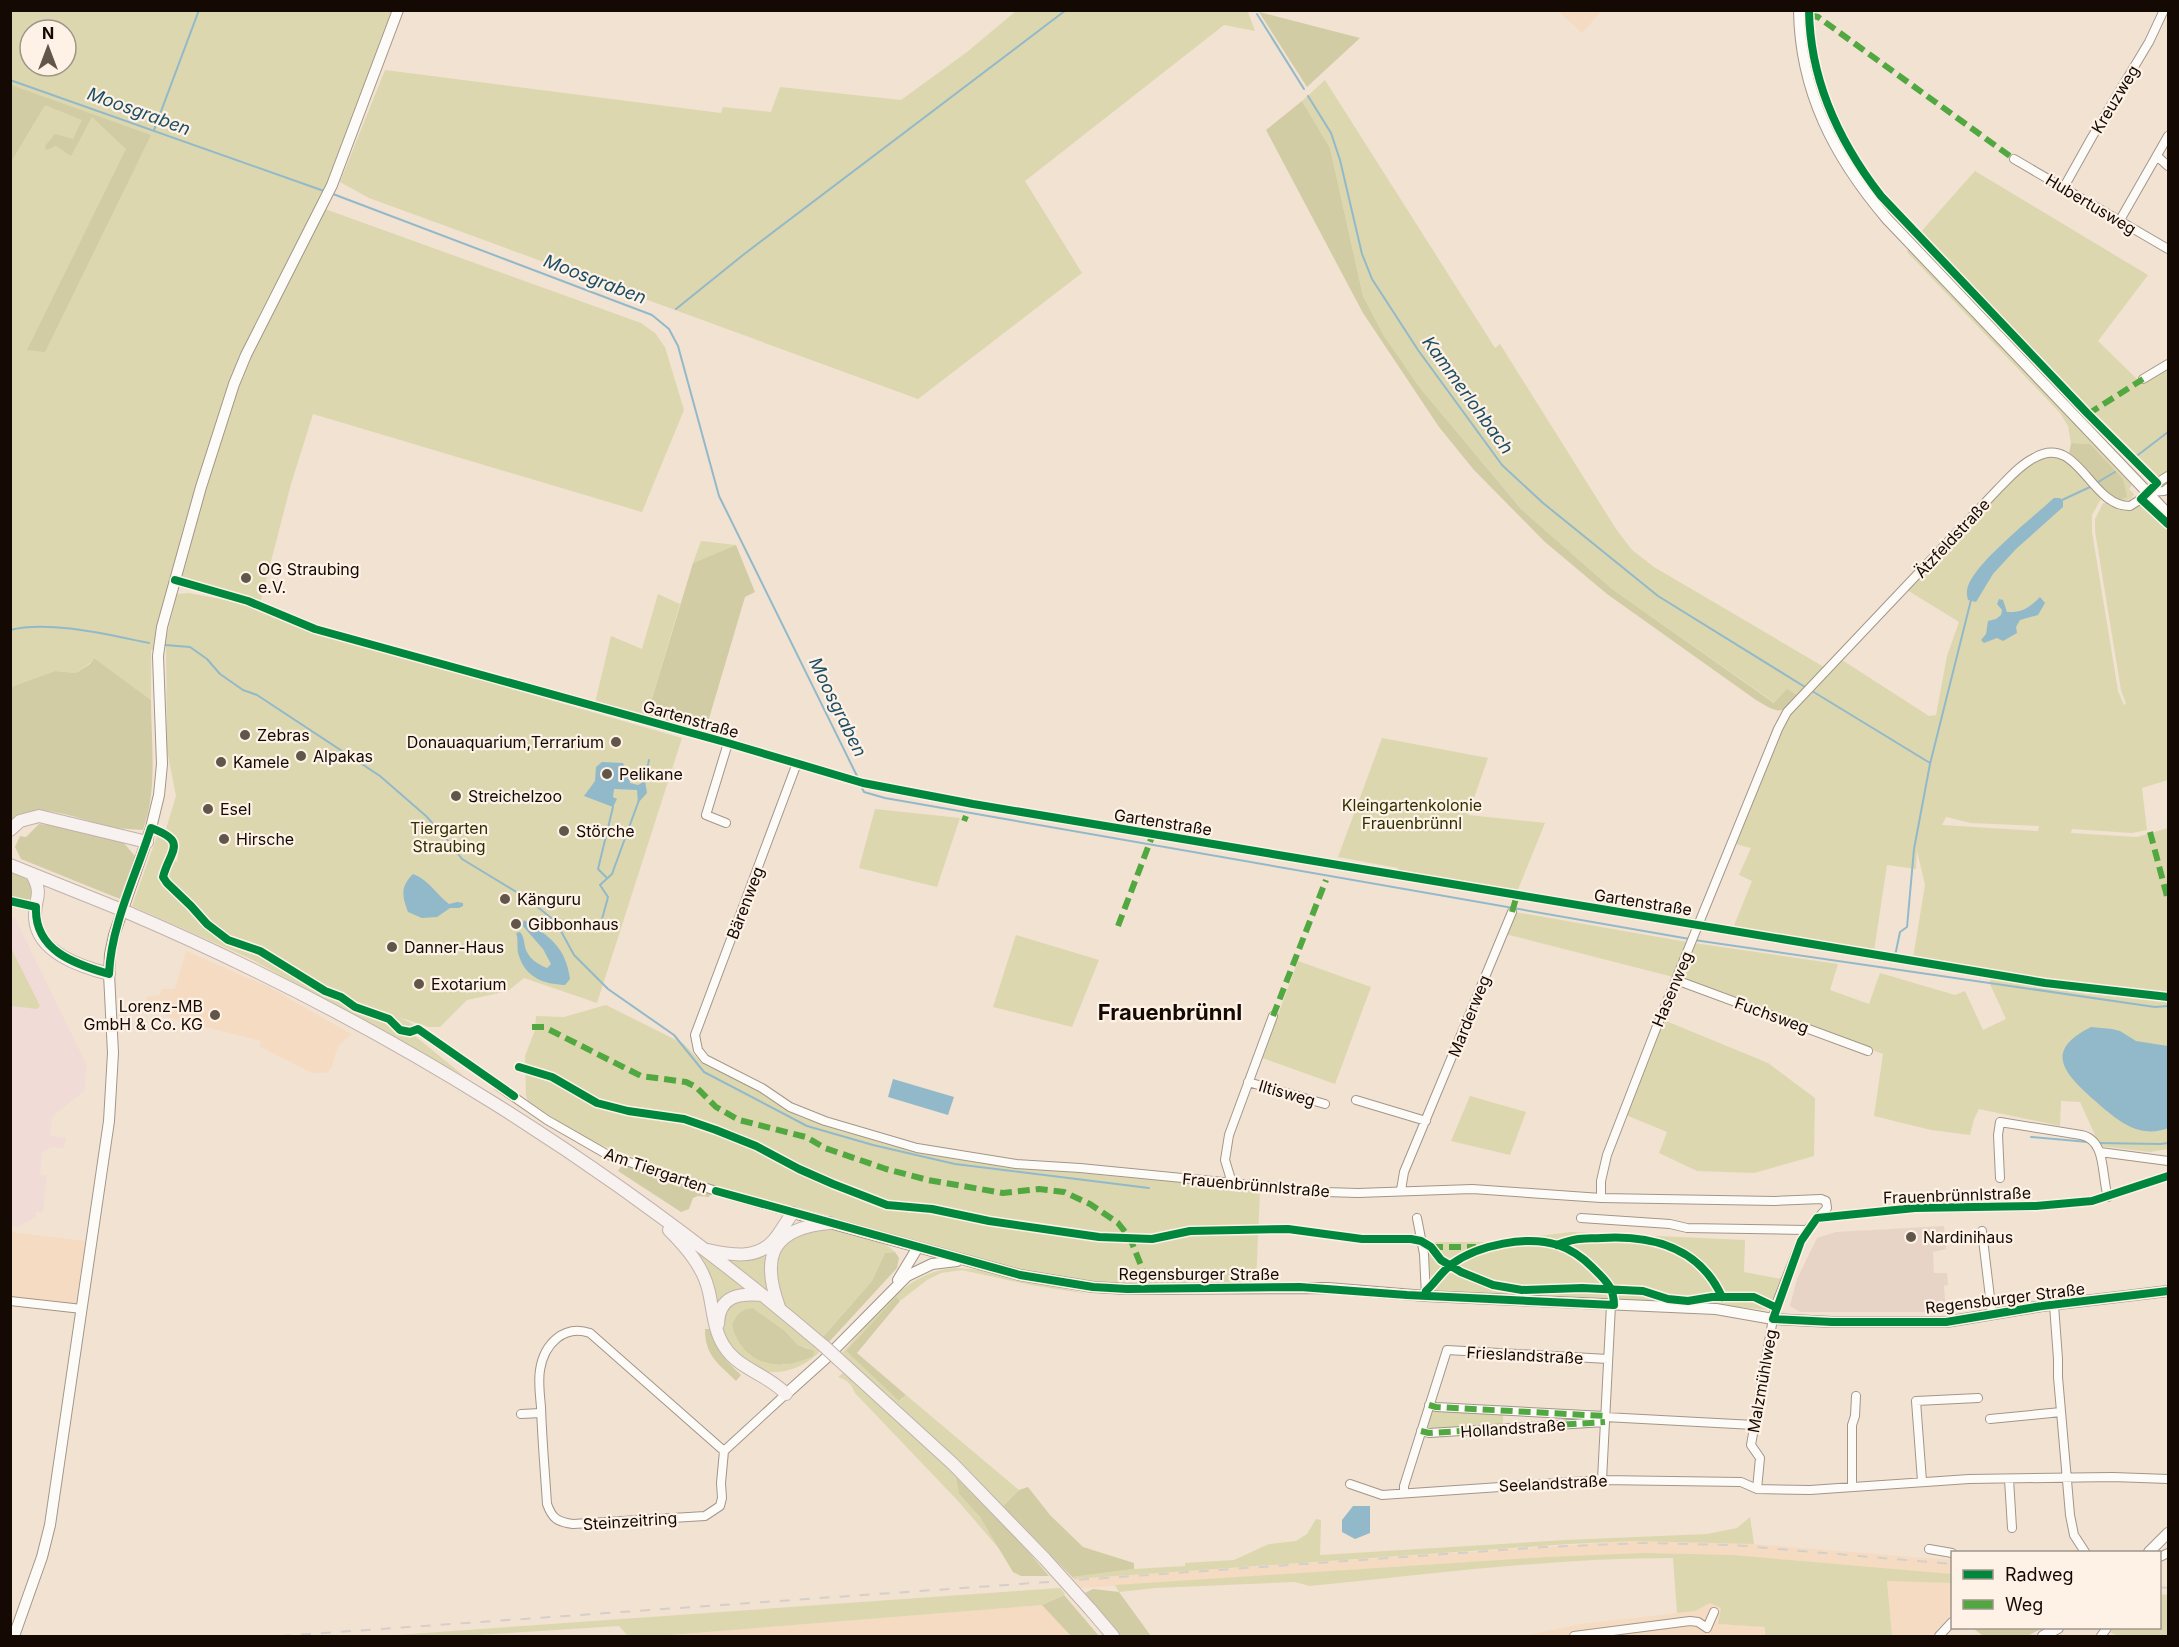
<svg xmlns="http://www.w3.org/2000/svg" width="2179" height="1647" viewBox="0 0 2179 1647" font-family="Inter,sans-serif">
<rect width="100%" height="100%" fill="#f2e2d2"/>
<!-- built -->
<path fill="#f5dbc1" d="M1558 11H1602L1582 33Z
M186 951 269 987 351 1034 338 1046 331 1069 326 1073H312L259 1046 261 1041 176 1020 145 1006 147 997 160 995 162 989H175Z
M11 1232 85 1241 75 1311 11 1303Z
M1633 1541 1754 1544 1952 1560V1574L1733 1555 1645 1553 1546 1557 1081 1588 1074 1579Z
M1887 1580 1952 1583V1614L1931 1636H1892Z
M1710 1603 1721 1608 1719 1624 1765 1627V1636H1523L1581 1624 1695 1611Z
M1042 1605 1071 1636H657Z"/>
<!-- education -->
<path fill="#e7d4c7" d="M1944 1226 1946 1249 1933 1252 1934 1273H1947L1948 1285 1944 1286 1946 1312H1800L1790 1306 1797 1279 1817 1238 1836 1232Z"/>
<!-- medical -->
<path fill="#f1dbd6" d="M10 917 15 918 87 1066 84 1091 52 1117 50 1136 66 1138 64 1148 51 1147 42 1153 40 1175 47 1176 43 1212H36V1217L18 1227 10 1226Z"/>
<!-- green -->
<path fill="#dcd7af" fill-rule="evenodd" d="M10 11H394L330 177 230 379 165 598 155 634 154 650H151V700L94 658 90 663 76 673 55 671 11 687ZM30 30H66V66H30Z
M1016 11H1240L1248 12 1255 31 1224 25 1025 181 1082 273 918 399 369 198 340 182 385 70 721 113 723 107 771 112 780 87 901 100 967 52Z
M1325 80 1495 348 1500 344 1616 529 1632 550 1654 567 1824 667 1798 696 1775 703 1612 589 1521 509 1420 388 1384 336 1363 296 1330 148 1302 101Z
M1975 171 2148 275 2098 341 2141 383 2168 369V471L2156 478 2087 410 1919 234Z
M325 209 641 323 655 333 665 347 684 410 642 512 313 414 291 484 261 600 180 579 214 460 239 387 251 358Z
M1908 249 2069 416 2132 485 2129 489 2134 494C2132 501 2124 501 2118 500L2090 444 2071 443 2068 426 2060 413 1907 252Z
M2049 455 2068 460 2101 499 2092 515V532L2118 691 2124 705 2126 704 2121 690 2095 531V519L2103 503C2119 502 2121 514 2142 504L2168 529V780L2142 788 2147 830 2132 833 2072 829 2071 833 2137 837 2168 828V995L2077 985 1913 958 1925 885 1917 851 1916 869 1887 865 1874 951 1733 928 1752 881 1739 875 1751 848 1735 844 1778 736 1789 715 1813 688 1842 660 1929 716 1936 715 1947 656 1959 622 1907 590 2001 491 2033 461ZM1946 817 1971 823 2039 826 2038 831 1942 825Z
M701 541 736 545 693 563Z
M189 593 247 604 315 632 682 738 597 1003 524 978 508 991 467 1000 440 1027H429L398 1017 413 1024 415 1036 464 1076 249 958 132 906 157 836 163 837 177 849 175 861 177 862 179 846 166 829 176 796 167 750 166 638 177 594Z
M658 594 680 604 647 715 595 703 611 636 642 649Z
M1382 738 1488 758 1468 815 1545 823 1517 892 1397 873 1398 868 1338 857Z
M875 809 960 818 937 887 859 868Z
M1515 912 1687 942 1838 964 1830 990 1869 1004 1880 973 1955 995 1965 991 1983 1030 2006 1019 1990 984V978L2086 994 2168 1001V1149L2150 1152 2100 1146 2080 1102 2061 1101 2060 1126 1979 1109 1974 1119 1970 1135 1931 1130 1874 1116 1883 1054 1685 980 1666 1021 1768 1063 1815 1098 1814 1156 1754 1173 1697 1171 1659 1153 1667 1132 1626 1115 1657 1033 1681 979 1505 934Z
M1016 935 1099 960 1072 1027 993 1007Z
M10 946 40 1006 37 1009 11 1006Z
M1298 961 1371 987 1335 1084 1262 1058Z
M606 1005 684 1044 701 1062 711 1068 743 1082 798 1116 841 1131 936 1155 1015 1167 1260 1190 1256 1283C1201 1283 1145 1289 1091 1282 1007 1272 926 1245 845 1223L834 1217 710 1185 587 1140 528 1101 526 1096 525 1056 535 1030 536 1016 564 1017Z
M1470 1096 1526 1112 1510 1155 1451 1141Z
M824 1228C843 1230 883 1238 895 1252L885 1253 872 1281 823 1337C806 1324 778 1307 775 1284 774 1275 776 1264 776 1255L796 1234Z
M1571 1232 1745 1240 1744 1272 1782 1279 1769 1310 1718 1305 1433 1292 1426 1242H1492Z
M694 1248 746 1289 718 1306Z
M769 1250V1292L767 1293 728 1261 740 1260Z
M956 1268 982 1270 1088 1294 1031 1285 962 1270 941 1273 927 1280 900 1301 896 1298 846 1351 900 1401 906 1395 1019 1490 1003 1506 842 1353C874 1319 905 1270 956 1268Z
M758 1299 821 1350C803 1371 768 1381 744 1362 740 1359 736 1352 732 1347 725 1337 718 1326 723 1313 724 1309 730 1305 732 1302ZM753 1308 785 1331 798 1345 808 1348 784 1365 750 1355 732 1325C736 1314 741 1309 753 1308Z
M844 1372 956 1476 959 1494 980 1517 1001 1551 959 1502 855 1393C851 1384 848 1380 838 1377Z
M1431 1411 1503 1415V1425L1429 1429 1426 1426Z
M1750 1517 1754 1544 1633 1541 1569 1544 1074 1579 1072 1577 1134 1569 1185 1566V1563L1234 1560 1269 1544 1296 1541 1307 1534 1316 1519 1321 1520 1320 1555 1566 1540 1707 1534 1737 1528Z
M1645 1553 1733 1555 1952 1574V1583L1887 1581 1892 1636H1765V1627L1718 1624 1721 1608 1710 1603 1695 1611 1677 1613 1673 1558C1552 1558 1431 1574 1310 1586L1295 1582 1155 1588 1119 1592 1115 1585 1546 1557Z
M1060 1588 1065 1594 1042 1605 657 1636H628L619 1626 461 1636H382Z
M2160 1594 2168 1595V1636H2119L2111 1633 2113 1628H2160Z"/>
<!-- forest -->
<path fill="#d1cca4" d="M1259 12 1360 38 1307 87Z
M11 85 151 135 45 352 27 350 126 149 92 117 71 156 56 146 46 150 45 146 55 134 73 139 82 120 45 105 11 162Z
M1302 101 1330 148 1363 296 1384 336 1420 388 1521 509 1612 589 1774 703 1787 689 1798 696C1781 717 1777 712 1756 700L1607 594 1545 542 1474 470 1439 427 1363 313 1266 130Z
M2071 443 2090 444 2123 479 2127 497 2118 500 2103 491 2077 460 2069 454Z
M736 545 755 592 745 597 705 732 647 715 693 563Z
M94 658 151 700C151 741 158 790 143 830 134 829 124 829 114 828 85 822 34 796 11 822V687L55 671 76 673 90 664Z
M39 824 68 827 122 841 135 856 120 899 21 859 15 847 20 836 26 837Z
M10 872C24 877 37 881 31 898L25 901 11 898Z
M622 1165 710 1194 709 1197 698 1196 693 1198 689 1209 681 1212 618 1171Z
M895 1252 899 1258 897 1268 829 1342 823 1337 872 1281 885 1253Z
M896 1297 900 1301 857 1353 906 1395 899 1401 846 1351Z
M753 1308 785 1331 798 1345 814 1351 813 1356C779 1373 742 1365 732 1325 736 1314 741 1309 753 1308Z
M705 1329H710C715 1350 726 1361 741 1375L736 1381C718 1363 705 1356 705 1329Z
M956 1477 1022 1544 1049 1576H1021L1013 1572 980 1517 959 1494Z
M1028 1487 1050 1515 1083 1547 1134 1563V1569L1072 1577 1003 1506 1019 1490Z
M1093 1589 1119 1592 1151 1636H1121L1085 1593Z
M1064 1595 1099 1636H1071L1042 1605Z
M1954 1628H2043L2027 1636H1980L1982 1635 1974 1629H1952Z"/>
<!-- water -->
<path fill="#92b9ca" d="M2054 498H2060L2063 502V507L2016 549 1993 574 1976 602 1968 600C1967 596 1966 591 1968 586 1976 562 2033 517 2054 498Z
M2040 597 2045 603 2038 615 2020 620 2016 627 2017 633 2003 641 1997 638 1984 643 1981 640 1986 634 1988 621 1996 619 2001 615 2002 610 1997 604 1999 599 2003 600 2007 612C2022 613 2030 607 2040 597Z
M602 762 623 763 629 776 630 783 638 785 645 781 647 793 638 803 637 790 614 789 613 797 617 799 613 807 584 796 595 781 596 767Z
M413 874C429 880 436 894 449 904L457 902 463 903V906L459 908H450L437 917 422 918 408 912C402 896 400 887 413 874Z
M524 920C549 936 566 947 570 979L565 985C544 984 526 978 519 956 516 949 519 940 516 933L520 932C524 937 524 941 525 947 528 958 537 964 547 968L551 964 543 949 522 925Z
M2091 1027 2112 1029 2120 1031 2136 1041 2168 1046V1128C2162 1131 2152 1132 2145 1131 2126 1129 2108 1112 2094 1100 2064 1073 2043 1051 2091 1027Z
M893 1079 954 1097 948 1115 888 1097Z
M1353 1506H1370V1533L1355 1539 1342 1532V1520Z"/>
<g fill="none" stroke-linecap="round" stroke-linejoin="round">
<!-- stream -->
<path stroke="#92b9ca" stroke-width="2" d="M1257 14 1304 89
M10 80 324 191
M1308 96 1331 133 1340 160 1362 254 1372 279 1418 350 1502 465 1543 503 1658 596 1805 687
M154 130 199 10
M333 194 652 315 669 329 678 346 719 496 858 778
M676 309 743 255 1066 10
M2134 458 2168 432
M2098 482 2115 472
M2060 501 2090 487
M10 630C49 620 109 635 149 643
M165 645 190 647 207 659 220 674 243 690 257 695 380 776 426 816 446 838 462 859 528 899 556 922 574 955 608 989 674 1035 704 1072 807 1126 873 1145 955 1164 1149 1188
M1812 691 1930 763
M644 783 649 760
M861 786 864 792 885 798 1701 941 2155 1007 2168 1006
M606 877 598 869 613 807
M602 919 608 897 600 885 612 874 639 800
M1895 956 1900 932 1907 927 1914 849 1930 764 1971 600
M2031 1137 2088 1142
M2097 1143 2160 1144 2168 1143"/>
<!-- street casing -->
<g stroke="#a2968a" stroke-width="10">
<path id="street" d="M2157 156 2168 166
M2014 159 2168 249
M2064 187 2092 137 2149 42 2164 10
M2120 220 2168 136
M2143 379 2168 364
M2148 492 2160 481 2168 476
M2148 492 2164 491 2168 488
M175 580 248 601 315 629 728 743 863 783 973 804 2045 983 2168 997
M797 763 695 1035 698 1050 705 1059 762 1088 790 1107 825 1121 917 1148 1016 1164 1080 1168 1325 1192 1358 1193 1472 1189 1601 1198 1775 1201 1821 1199 1826 1201 1827 1208 1807 1230 1801 1241 1775 1307 1751 1445 1760 1458 1757 1489 1810 1490 1969 1479 2113 1477 2168 1479
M726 823 706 815 728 743
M10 901 36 907
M1676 980 1868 1051
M1248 1082 1325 1104
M498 1086 547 1120 608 1155 716 1191 793 1213
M1356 1100 1426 1121
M2100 1152 2168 1161
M2000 1178 1998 1135 2000 1122 2081 1135C2107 1140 2101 1176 2108 1197
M1232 1183 1225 1160 1229 1135 1273 1016
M1401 1190 1404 1172 1512 912
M1601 1198V1181L1607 1155 1657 1026 1778 729 1787 712 1998 489C2009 478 2020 465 2034 458 2078 432 2090 507 2130 506L2141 499
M1417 1218 1424 1254 1426 1296
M1581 1218 1670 1224 1687 1228 1807 1230
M1817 1218 1915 1208 2036 1206 2092 1201 2168 1176
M1982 1231 1992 1314
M10 1301 82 1309
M2054 1305 2058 1359V1377L2070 1515 2074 1535 2085 1552
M1429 1405 1436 1407 1605 1416
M521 1414 541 1413
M1605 1417 1754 1425
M1990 1419 2061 1412
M1421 1431 1429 1433 1605 1422
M724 1451 590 1333C564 1324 544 1344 540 1370 538 1382 540 1395 541 1407 542 1439 545 1472 547 1504 552 1518 557 1522 573 1524L705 1516 720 1506 722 1498 721 1483 724 1451 786 1394
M2009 1479 2012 1528
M1602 1480 1611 1305
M1922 1481 1916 1401 1978 1398
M1350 1484 1382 1495 1602 1480 1741 1482 1757 1489
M1852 1486V1425L1855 1416 1856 1396
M1404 1493V1486L1447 1350 1608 1359
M1929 1549 1952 1553
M2160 1557 2168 1553
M1707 1628 1714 1612
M1574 1636 1690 1621 1698 1622 1707 1628
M1939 1636 1952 1622
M2101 1636 2107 1628"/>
</g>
<!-- secondary casing -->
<g stroke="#a2968a" stroke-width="12">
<path id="secondary" d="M1799 10C1800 92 1835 158 1887 219L2168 514
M793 1213 1020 1275 1093 1287 1127 1289 1328 1288 1426 1296 1716 1309 1773 1319 1832 1322H1946L2042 1306 2168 1291
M898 1280 918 1247
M786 1394 825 1359 907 1276 932 1264 957 1261
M2149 1552 2168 1533
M14 1636 42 1557 50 1525 109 1121 113 1053 109 974 110 954 114 935 151 828 159 795 162 764 158 656 162 627 201 487 234 384 246 355 332 185 398 10
M2043 1636 2058 1628"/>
</g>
<!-- primary casing -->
<g stroke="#c1b2ab" stroke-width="14">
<path id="primary" d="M10 830 20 821 39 816 147 842
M10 865 117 908
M32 874C44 897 34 896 35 918 37 953 82 967 109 974
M129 913C386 1023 612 1165 825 1347
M669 1230C687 1248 704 1268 709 1292 713 1310 714 1331 724 1346 739 1370 768 1374 786 1394
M708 1250C731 1255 757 1260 774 1240 781 1232 786 1221 793 1213
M779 1307C760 1255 773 1228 830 1223
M718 1324C719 1295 740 1293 763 1295
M838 1359 953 1464 1045 1559
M1090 1609 1113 1636"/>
</g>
<!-- street -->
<use href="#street" stroke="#fdfbf8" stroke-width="8"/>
<!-- secondary -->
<use href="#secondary" stroke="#fdfbf8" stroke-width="10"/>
<!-- primary -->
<use href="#primary" stroke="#f7f1ef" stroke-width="12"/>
<!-- rail -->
<path stroke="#d4cfca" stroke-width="2" stroke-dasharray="10 10" stroke-linecap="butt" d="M2160 1587 2168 1588
M281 1636 1545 1547 1644 1543 1732 1545 1952 1564"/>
<!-- primary-bridge casing -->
<g stroke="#c1b2ab" stroke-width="14" stroke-linecap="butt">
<path id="primary-bridge" d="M117 908 129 913
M825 1347 838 1359
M1045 1559 1090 1609"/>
</g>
<!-- primary-bridge -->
<use href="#primary-bridge" stroke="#f7f1ef" stroke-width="12"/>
<!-- quiet -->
<path stroke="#51a840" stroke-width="6" stroke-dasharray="12 6" stroke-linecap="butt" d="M1809 15 1818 17 2014 159
M2088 414 2143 379
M964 821 966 816
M2150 832 2168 900
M1512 912 1517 895
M1118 926 1153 834
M1273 1016 1326 880
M532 1027H544L641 1076 686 1082 696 1087 716 1107 739 1120 806 1137 825 1148 886 1169 928 1180 1003 1193 1039 1189 1064 1192 1090 1204 1118 1223 1130 1238 1144 1273V1289
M1431 1247H1476
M1429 1405 1436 1407 1605 1416
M1421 1431 1429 1433 1605 1422"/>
<!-- cycleway casing -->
<g stroke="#fef2e7" stroke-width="11">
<path id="cycleway" d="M1809 10C1810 80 1839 142 1881 196L2088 414 2157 483 2141 499 2168 524
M175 580 248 601 315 629 728 743 863 783 973 804 2045 983 2168 997
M10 901 36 907C34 950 74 964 109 974 111 925 136 875 151 828 189 842 170 850 163 877L167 883 191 906 207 924 228 940 260 951 325 991 341 997 355 1007 389 1019 400 1030 410 1032 418 1029 514 1096
M519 1067 552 1077 597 1103 628 1111 684 1119 716 1130 756 1146 799 1169 833 1184 887 1205 932 1209 989 1221 1099 1237 1152 1239 1190 1231 1288 1229 1362 1239H1411L1421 1241 1431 1247 1441 1260 1461 1272 1493 1285 1522 1290 1582 1288 1643 1291 1668 1299 1688 1301 1712 1297H1754L1775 1307
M2168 1176 2092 1201 2036 1206 1915 1208 1817 1218 1801 1241 1773 1319 1832 1322H1946L2042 1306 2168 1291
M716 1191 1020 1275 1093 1287 1127 1289 1300 1287 1407 1295 1614 1305C1614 1287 1605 1280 1592 1267 1583 1258 1570 1249 1558 1245 1527 1235 1478 1245 1452 1264 1442 1271 1435 1283 1426 1291
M1557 1245C1577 1237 1583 1239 1602 1238 1652 1235 1700 1248 1722 1297"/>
</g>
<!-- cycleway -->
<use href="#cycleway" stroke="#00873e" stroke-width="8"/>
</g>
<!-- markers -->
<g fill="#62564b" stroke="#fef2e7" stroke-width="2">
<circle cx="246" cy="578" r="6"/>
<circle cx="245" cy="735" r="6"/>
<circle cx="616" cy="742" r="6"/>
<circle cx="301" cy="756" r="6"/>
<circle cx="221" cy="762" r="6"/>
<circle cx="607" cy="774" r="6"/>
<circle cx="456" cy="796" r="6"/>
<circle cx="208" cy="809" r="6"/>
<circle cx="564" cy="831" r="6"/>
<circle cx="224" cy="839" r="6"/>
<circle cx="505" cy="899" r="6"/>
<circle cx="516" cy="924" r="6"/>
<circle cx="392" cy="947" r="6"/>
<circle cx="419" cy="984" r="6"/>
<circle cx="215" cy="1015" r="6"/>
<circle cx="1911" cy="1237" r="6"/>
</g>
<g text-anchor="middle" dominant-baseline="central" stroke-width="4.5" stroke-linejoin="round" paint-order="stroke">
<!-- street labels -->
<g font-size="16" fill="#140a03" stroke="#fef2e7">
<text transform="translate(2115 99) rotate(-59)">Kreuzweg</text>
<text transform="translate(2091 204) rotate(31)">Hubertusweg</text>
<text transform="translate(1952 538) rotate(-47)">Ätzfeldstraße</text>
<text transform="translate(691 719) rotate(16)">Gartenstraße</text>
<text transform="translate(1163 822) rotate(9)">Gartenstraße</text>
<text transform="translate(1643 902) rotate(9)">Gartenstraße</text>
<text transform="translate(745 903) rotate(-69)">Bärenweg</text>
<text transform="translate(1672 989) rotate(-67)">Hasenweg</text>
<text transform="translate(1772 1015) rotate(20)">Fuchsweg</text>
<text transform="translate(1469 1016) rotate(-68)">Marderweg</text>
<text transform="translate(1287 1093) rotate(16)">Iltisweg</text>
<text transform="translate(656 1170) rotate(19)">Am Tiergarten</text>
<text transform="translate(1256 1185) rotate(5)">Frauenbrünnlstraße</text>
<text transform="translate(1957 1195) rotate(-2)">Frauenbrünnlstraße</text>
<text x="1199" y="1274">Regensburger Straße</text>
<text transform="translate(2005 1298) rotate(-7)">Regensburger Straße</text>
<text transform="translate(1525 1355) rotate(3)">Frieslandstraße</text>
<text transform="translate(1762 1381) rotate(-80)">Malzmühlweg</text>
<text transform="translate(1513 1428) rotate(-4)">Hollandstraße</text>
<text transform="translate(1553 1483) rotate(-3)">Seelandstraße</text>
<text transform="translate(630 1521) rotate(-4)">Steinzeitring</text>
</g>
<!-- poi labels -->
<g font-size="16" fill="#140a03" stroke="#fef2e7" text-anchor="start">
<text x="258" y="569">OG Straubing<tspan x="258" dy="18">e.V.</tspan></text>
<text x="257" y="735">Zebras</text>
<text x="604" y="742" text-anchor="end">Donauaquarium,Terrarium</text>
<text x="313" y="756">Alpakas</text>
<text x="233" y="762">Kamele</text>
<text x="619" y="774">Pelikane</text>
<text x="468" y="796">Streichelzoo</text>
<text x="220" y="809">Esel</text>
<text x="576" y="831">Störche</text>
<text x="236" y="839">Hirsche</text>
<text x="517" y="899">Känguru</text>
<text x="528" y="924">Gibbonhaus</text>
<text x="404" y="947">Danner-Haus</text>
<text x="431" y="984">Exotarium</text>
<text x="203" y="1006" text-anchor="end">Lorenz-MB<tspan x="203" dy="18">GmbH &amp; Co. KG</tspan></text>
<text x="1923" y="1237">Nardinihaus</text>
</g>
<!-- park labels -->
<g font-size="16" fill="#303101" stroke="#fef2e7">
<text x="1412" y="805">Kleingartenkolonie<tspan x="1412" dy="18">Frauenbrünnl</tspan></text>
<text x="449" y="828">Tiergarten<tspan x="449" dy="18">Straubing</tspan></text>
</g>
<!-- water labels -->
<g font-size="18" font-style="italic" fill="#1b4e65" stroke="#fef2e7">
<text transform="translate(139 111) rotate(20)">Moosgraben</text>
<text transform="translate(595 279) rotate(21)">Moosgraben</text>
<text transform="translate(1468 395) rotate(54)">Kammerlohbach</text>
<text transform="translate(838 707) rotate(64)">Moosgraben</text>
</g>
<!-- district labels -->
<g font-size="22" font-weight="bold" fill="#140a03" stroke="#fef2e7">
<text x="1170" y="1012">Frauenbrünnl</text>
</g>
</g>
<!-- border -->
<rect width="2179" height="1647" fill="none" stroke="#140a03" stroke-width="24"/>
<!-- legend -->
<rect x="1951" y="1551" width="210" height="78" fill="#fef2e7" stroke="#a0958c" stroke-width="1.5"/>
<rect x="1963" y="1570" width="30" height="9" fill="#00873e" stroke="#a0958c" stroke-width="1.5"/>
<text x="2005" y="1581" font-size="18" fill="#140a03">Radweg</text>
<rect x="1963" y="1600" width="30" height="9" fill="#51a840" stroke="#a0958c" stroke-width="1.5"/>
<text x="2005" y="1611" font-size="18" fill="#140a03">Weg</text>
<!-- north arrow -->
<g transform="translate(48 48)"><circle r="28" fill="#fef2e7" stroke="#a0958c" stroke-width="1.5"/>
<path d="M0-4.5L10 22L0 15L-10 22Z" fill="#62564b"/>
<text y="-9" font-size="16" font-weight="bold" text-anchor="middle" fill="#140a03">N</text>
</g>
</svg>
